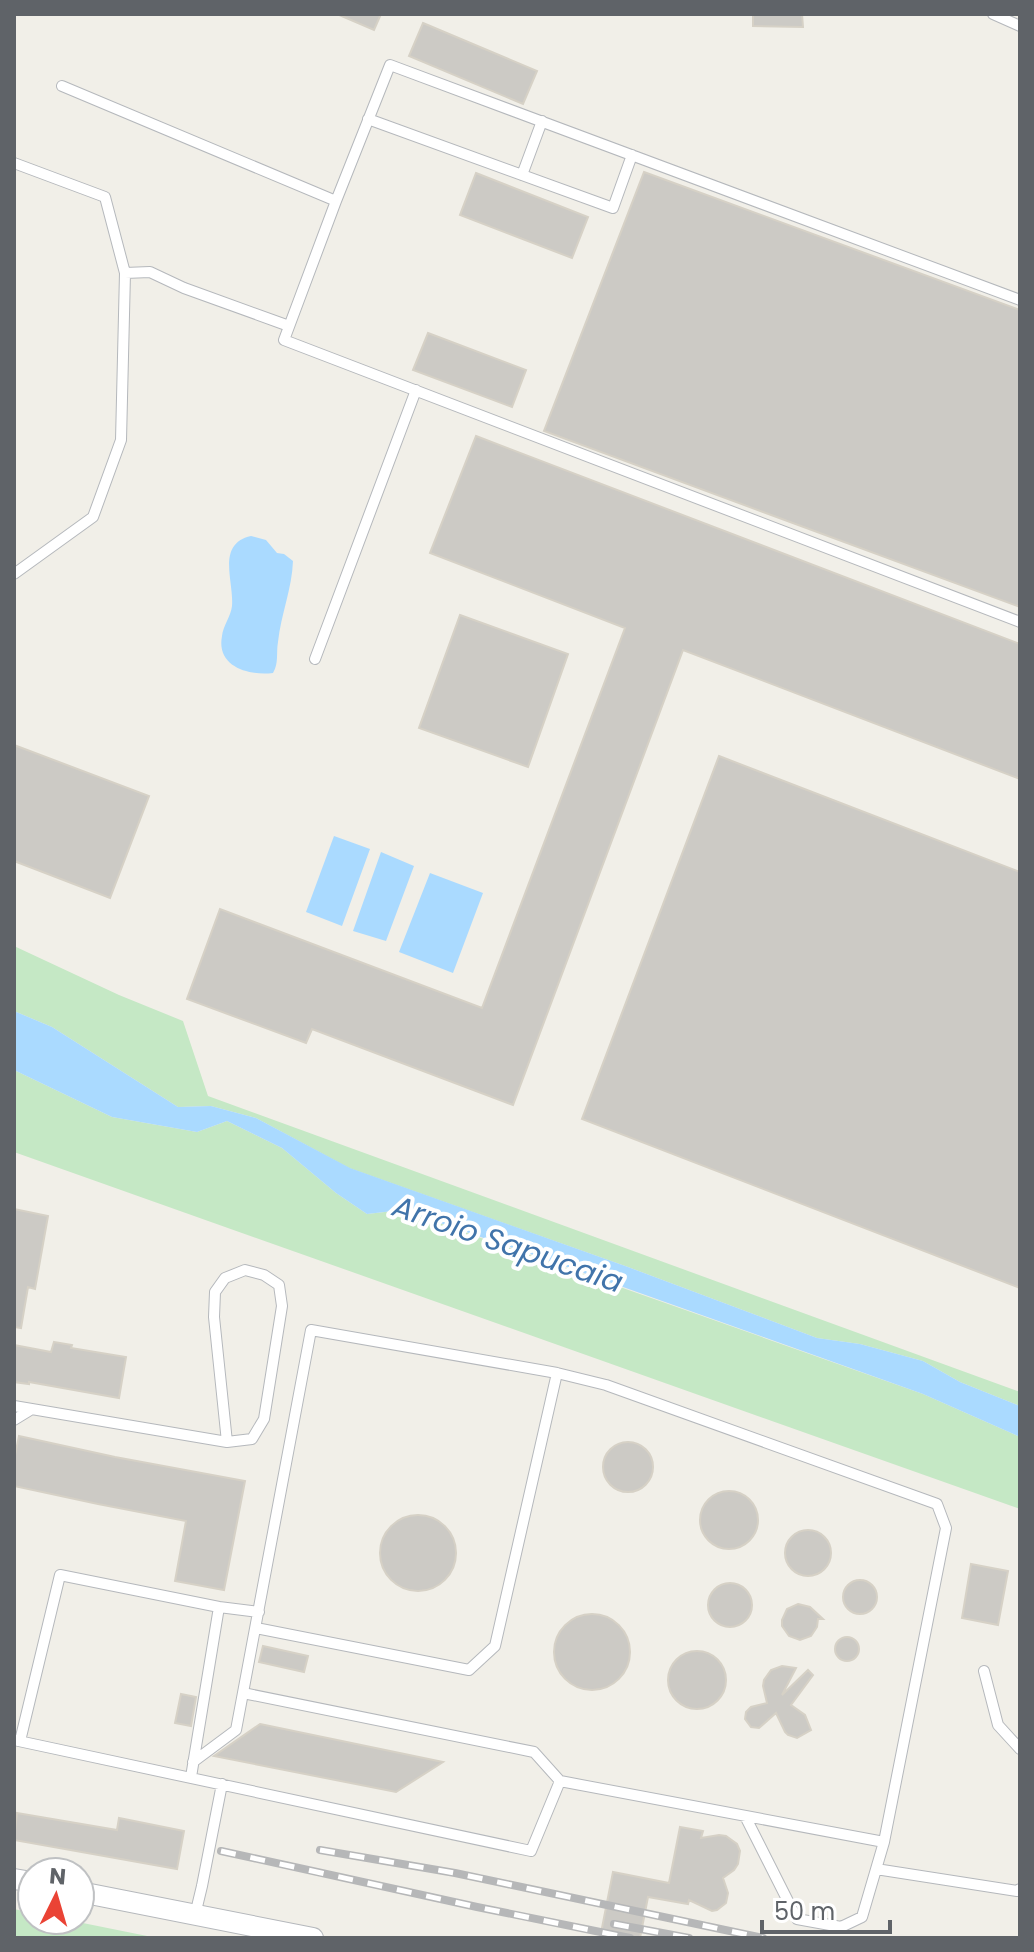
<svg xmlns="http://www.w3.org/2000/svg" width="1034" height="1952" viewBox="0 0 1034 1952" font-family="Poppins,sans-serif">
<rect width="100%" height="100%" fill="#f1efe8"/>
<!-- green -->
<path fill="#c5e8c5" d="M14 946 119 995 183 1021 208 1096 1020 1392V1406L960 1382 923 1361 860 1344 817 1338 628 1267 349 1168 256 1118 211 1106 178 1107 52 1027 14 1011Z
M14 1070 112 1117 197 1132 227 1121 282 1148 336 1193 367 1214 402 1210 923 1394 1020 1437V1509L14 1152Z
M14 1909 32 1913V1920H68L157 1938H14Z"/>
<!-- water -->
<path fill="#aadaff" d="M251 536 266 540 277 553 284 554 293 561C292 589 281 614 278 642 276 653 279 663 273 673 249 676 216 667 222 636 223 626 231 616 232 606 234 581 216 544 251 536Z
M334 836 370 849 342 926 306 912Z
M381 852 414 866 386 941 353 931Z
M430 873 483 893 453 973 399 952Z
M14 1011 52 1027 178 1107 211 1106 256 1118 350 1168 628 1267 817 1338 860 1344 923 1361 960 1382 1020 1406V1437L923 1394 522 1251 402 1210 367 1214 336 1193 282 1148 227 1121 197 1132 112 1117 14 1070Z"/>
<!-- building -->
<path fill="#cccac5" stroke="#d6d1c6" stroke-width="2" d="M337 14H381L374 30Z
M753 14H802L803 27 753 26Z
M423 23 537 71 523 104 409 56Z
M644 172 1020 310V607L544 431Z
M476 173 588 217 572 258 460 215Z
M428 333 526 370 512 407 413 370Z
M476 436 1020 644V779L683 650 513 1105 312 1029 306 1043 187 999 220 909 482 1008 625 628 430 553Z
M460 615 568 654 528 767 419 728Z
M14 745 149 796 110 898 14 861Z
M719 756 1020 872V1288L582 1119Z
M14 1209 48 1216 35 1289 28 1287 21 1328 14 1327Z
M54 1342 72 1345 71 1348 126 1357 119 1398 29 1382V1384L14 1382V1345L51 1352Z
M19 1436 115 1457 245 1481 224 1590 175 1581 186 1521 98 1504 14 1486V1460Z
M603 1467a25 25 0 1 1 50 0a25 25 0 1 1-50 0Z
M700 1520a29 29 0 1 1 58 0a29 29 0 1 1-58 0Z
M380 1553a38 38 0 1 1 76 0a38 38 0 1 1-76 0Z
M785 1553a23 23 0 1 1 46 0a23 23 0 1 1-46 0Z
M971 1564 1008 1571 998 1625 962 1618Z
M843 1597a17 17 0 1 1 34 0a17 17 0 1 1-34 0Z
M708 1605a22 22 0 1 1 44 0a22 22 0 1 1-44 0Z
M798 1604 810 1607 823 1619H818L817 1627 811 1636 800 1640 789 1636 782 1626V1620L787 1609Z
M554 1652a38 38 0 1 1 76 0a38 38 0 1 1-76 0Z
M835 1649a12 12 0 1 1 24 0a12 12 0 1 1-24 0Z
M263 1646 308 1656 304 1672 259 1662Z
M668 1680a29 29 0 1 1 58 0a29 29 0 1 1-58 0Z
M782 1666 796 1668 782 1695 808 1670 813 1675 791 1705 805 1715 811 1730 797 1738 788 1735 785 1732 776 1713 759 1728 751 1727 745 1719 746 1712 751 1707 767 1703 763 1686 764 1680 771 1670Z
M181 1694 196 1697 191 1726 175 1723Z
M260 1724 443 1762 396 1792 214 1756Z
M17 1813 117 1830 119 1818 184 1831 177 1869 14 1840Z
M680 1827 703 1831 701 1838 719 1835 726 1836 737 1844 740 1851 738 1864 734 1870 723 1878 728 1893 726 1903 717 1910 712 1911 689 1900 688 1904 648 1897 640 1938H600L613 1872 669 1883Z"/>
<g fill="none" stroke-linecap="round" stroke-linejoin="round">
<!-- service casing -->
<g stroke="#b5b8bc" stroke-width="12">
<path id="service" d="M993 14 1020 26
M62 86 336 201
M368 119 613 208 632 155
M14 163 105 197 125 273 121 440 93 517 14 574
M522 175 542 121
M125 273 150 272 184 288 289 326
M1020 300 390 65 336 201 284 340 1020 622
M315 659 416 390
M14 1406 227 1442 252 1439 264 1419 282 1306 279 1285 264 1275 245 1270 225 1278 215 1292 214 1317 227 1442
M14 1420 32 1409
M256 1628 469 1670 495 1646 557 1373
M984 1671 998 1725 1020 1749
M243 1693 534 1752 560 1781
M14 1740 531 1851 560 1781 884 1842 862 1917 841 1927 797 1919 745 1816
M20 1741 60 1575 219 1607
M193 1762 236 1730 311 1330 557 1373 606 1385 937 1504 946 1528 884 1842
M191 1777 219 1607 259 1612
M876 1869 1017 1891 1020 1889
M195 1915 202 1886 222 1784"/>
</g>
<!-- minor casing -->
<g stroke="#b5b8bc" stroke-width="22">
<path id="minor" d="M14 1879 32 1882
M80 1892 313 1938"/>
</g>
<!-- service -->
<use href="#service" stroke="#fff" stroke-width="10"/>
<!-- minor -->
<use href="#minor" stroke="#fff" stroke-width="20"/>
<!-- rail casing -->
<g stroke="#b6b7b8" stroke-width="8">
<path id="rail" d="M320 1850 455 1873 763 1938
M221 1851 477 1907 630 1938
M614 1924 689 1938"/>
</g>
<!-- rail -->
<use href="#rail" stroke="#fff" stroke-width="5" stroke-dasharray="15" stroke-linecap="butt"/>
</g>
<g text-anchor="middle" dominant-baseline="central" stroke-width="8" stroke-linejoin="round" paint-order="stroke">
<!-- water labels -->
<g font-size="30" font-style="italic" fill="#4174aa" stroke="#fff">
<text transform="translate(508 1244) rotate(19)">Arroio Sapucaia</text>
</g>
</g>
<!-- border -->
<rect width="1034" height="1952" fill="none" stroke="#5f6368" stroke-width="32"/>
<!-- north arrow -->
<g transform="translate(56 1896) rotate(5)"><circle r="38" fill="#ffffff" stroke="#bfc1c3" stroke-width="2"/>
<path d="M0-6L14 30L0 20L-14 30Z" fill="#ea4335"/>
<text y="-12" font-size="22" font-weight="bold" text-anchor="middle" fill="#5f6368">N</text>
</g>
<!-- scale -->
<path d="M762 1920v12h128v-12" fill="none" stroke="#5f6368" stroke-width="4"/>
<text x="774" y="1920" font-size="24" fill="#5f6368" stroke="#ffffff" stroke-width="6" paint-order="stroke">50 m</text>
</svg>
